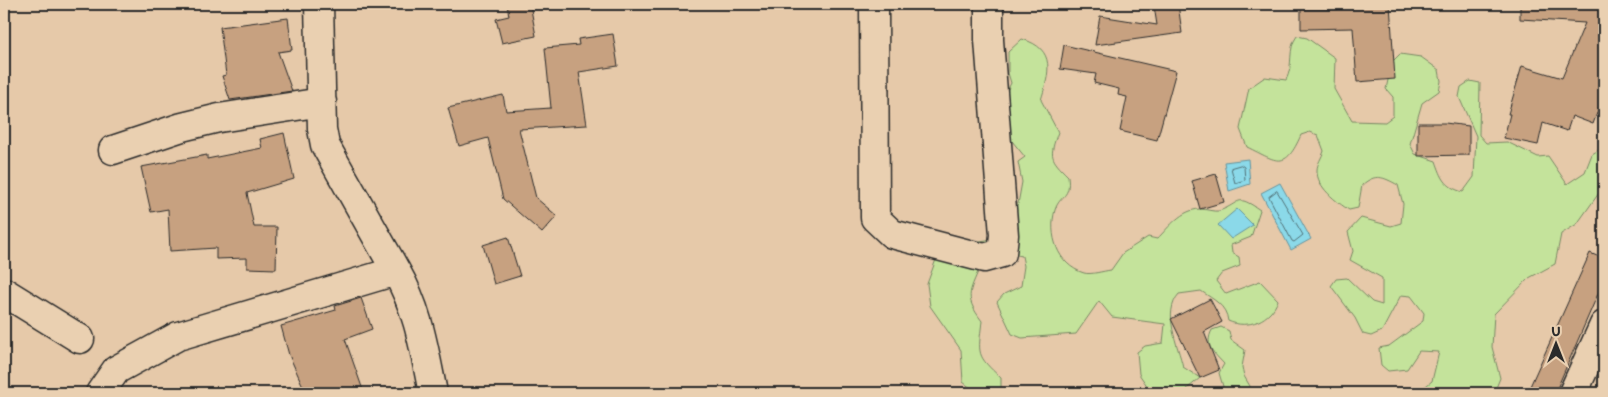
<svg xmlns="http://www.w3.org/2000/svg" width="1608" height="397" viewBox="0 0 1608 397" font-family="Itim,sans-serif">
<rect width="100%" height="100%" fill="#e6c9a9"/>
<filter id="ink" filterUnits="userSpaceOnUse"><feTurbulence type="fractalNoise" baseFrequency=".02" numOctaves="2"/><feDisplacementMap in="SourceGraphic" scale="10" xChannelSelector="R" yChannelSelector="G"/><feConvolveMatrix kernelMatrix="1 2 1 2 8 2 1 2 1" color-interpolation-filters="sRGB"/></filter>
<g filter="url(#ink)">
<!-- green -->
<path fill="#c4e39b" stroke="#788763" d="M1297 36 1307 38 1335 58 1334 89 1352 121 1385 122 1393 116V97L1386 89 1392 62 1400 54 1421 57 1439 70 1441 81 1439 91 1422 103 1410 144 1415 154 1436 161C1442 178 1445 187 1463 192L1474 177 1476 136 1459 97 1461 87 1470 81 1480 83 1479 135 1486 143 1507 142 1538 157 1548 156 1567 184 1585 172 1592 154 1604 147V186L1577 224 1561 234 1555 264 1529 278 1494 314 1492 347 1500 378 1496 388 1486 393H1417L1432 381 1439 352 1419 351 1407 369 1388 371 1381 365 1379 348 1389 346 1423 321 1424 313 1411 296 1401 295 1382 331 1371 336 1363 334 1355 318 1331 286 1336 279 1347 278 1372 302 1382 305V278L1350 260 1353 251 1348 232 1361 218 1391 226 1401 223 1403 204 1398 185C1383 177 1376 173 1362 185L1358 208 1349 210C1337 202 1316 187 1317 170 1317 164 1322 157 1324 151L1318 135 1310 132 1301 135C1285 171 1278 162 1247 147L1240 129 1249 88 1265 77 1286 80C1294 65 1287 49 1297 36Z
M1022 39C1057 49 1049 74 1041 100L1058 132C1049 157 1050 158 1068 176 1071 199 1060 194 1055 210 1048 234 1057 265 1084 273 1091 275 1103 271 1111 270L1123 253 1148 237 1157 239C1170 226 1181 210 1200 209 1206 209 1214 212 1219 211 1242 203 1235 193 1260 210L1251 237 1231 245 1232 253 1239 257 1240 266 1222 273 1216 281 1226 294 1260 281 1278 300C1271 320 1248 330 1228 321 1226 305 1214 300 1201 291L1179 294C1162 313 1178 345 1183 367L1200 378 1188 388 1186 393H1152L1139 374 1137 352 1145 346 1163 343 1165 324 1112 317 1099 301 1076 334 1022 338 1012 334 997 302 1004 294 1021 286 1024 266 1022 256 1000 251 982 262C971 291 962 295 982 321 978 355 976 355 1001 378V393H977L963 382 961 350 930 306 927 284 938 254 946 246 993 239 1014 206 1018 204 1022 182 1018 162 1025 157 1012 141 990 139 988 129 1011 83 1008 73V52Z
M1221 327 1229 331 1231 340 1245 350 1242 367 1244 376 1254 393H1225L1219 373 1224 364C1214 353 1204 346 1212 330Z"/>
<!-- water -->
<path fill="#8bd9e9" stroke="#65939d" d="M1248 159 1250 184 1229 191 1224 162Z
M1280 183 1311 239 1291 250 1261 193Z
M1237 209 1253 225 1231 239 1218 225Z"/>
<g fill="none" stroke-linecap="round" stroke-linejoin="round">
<!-- shore -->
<path stroke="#517177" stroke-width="1" d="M1241 165 1244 167 1245 180 1235 183 1231 168Z
M1277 191 1303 235 1294 242 1292 241 1269 197Z"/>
</g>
<!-- building -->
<path fill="#c7a180" stroke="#2b2b2b" d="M507 4H530L536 36 502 43 496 19 509 16Z
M1178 4 1182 33 1095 45 1100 16 1157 25 1154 6Z
M1390 4 1395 79 1357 82 1353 28 1301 29V9H1343V5Z
M1520 4H1604V94L1593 124 1572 116 1567 131 1543 123 1538 145 1504 138 1510 114H1508L1522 66 1562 78 1585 23 1520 19Z
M288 18 292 50 278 52 292 91 230 100 222 76 226 75 220 27Z
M613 34 618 66 579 72 587 125 519 129 536 198 557 216 542 233 503 199 488 138 459 146 448 108 503 95 506 111 551 108 545 48 579 45 578 39Z
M1064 45 1176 71 1157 140 1120 131 1127 97 1118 95 1119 89 1094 83 1096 74 1060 69Z
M1418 123H1445L1469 126V155L1418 156Z
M284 133 294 179 247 193 254 227H277L276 269 247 268V258L216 259V248L170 251 168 209 151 212 141 167 207 155V159L262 148 260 139Z
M1216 174 1224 202 1200 209 1192 181Z
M508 237 520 276 494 284 483 245Z
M1590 253 1604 259V280L1555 393H1527Z
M361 298 372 329 345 339 364 393H306L289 355 281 326 336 310 335 306Z
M1210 299 1222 322 1204 332 1219 370 1200 378 1171 319Z"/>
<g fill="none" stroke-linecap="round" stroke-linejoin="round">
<!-- minor casing -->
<g stroke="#2b2b2b" stroke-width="31">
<path id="minor" d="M319 4 322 129 325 145 396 271
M874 4 875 218 892 234 984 258 1002 253 1004 235 989 40V4
M113 150 182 127 219 118 322 102
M4 292 80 339
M100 393 116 370 178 336 396 271C419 311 424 349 433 393
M1573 393 1604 325"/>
</g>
<!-- minor -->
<use href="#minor" stroke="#ead0b1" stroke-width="28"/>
</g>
</g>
<!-- margin -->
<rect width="1608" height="397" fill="none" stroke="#ead0b1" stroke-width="20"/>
<rect x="10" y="10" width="1588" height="377" fill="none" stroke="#2b2b2b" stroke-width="2" filter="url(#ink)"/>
<!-- north arrow -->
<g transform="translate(1556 344)" stroke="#ead0b1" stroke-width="4" paint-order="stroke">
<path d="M0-4L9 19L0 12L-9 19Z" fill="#2b2b2b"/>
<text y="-8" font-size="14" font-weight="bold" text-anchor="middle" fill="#2b2b2b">U</text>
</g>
</svg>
